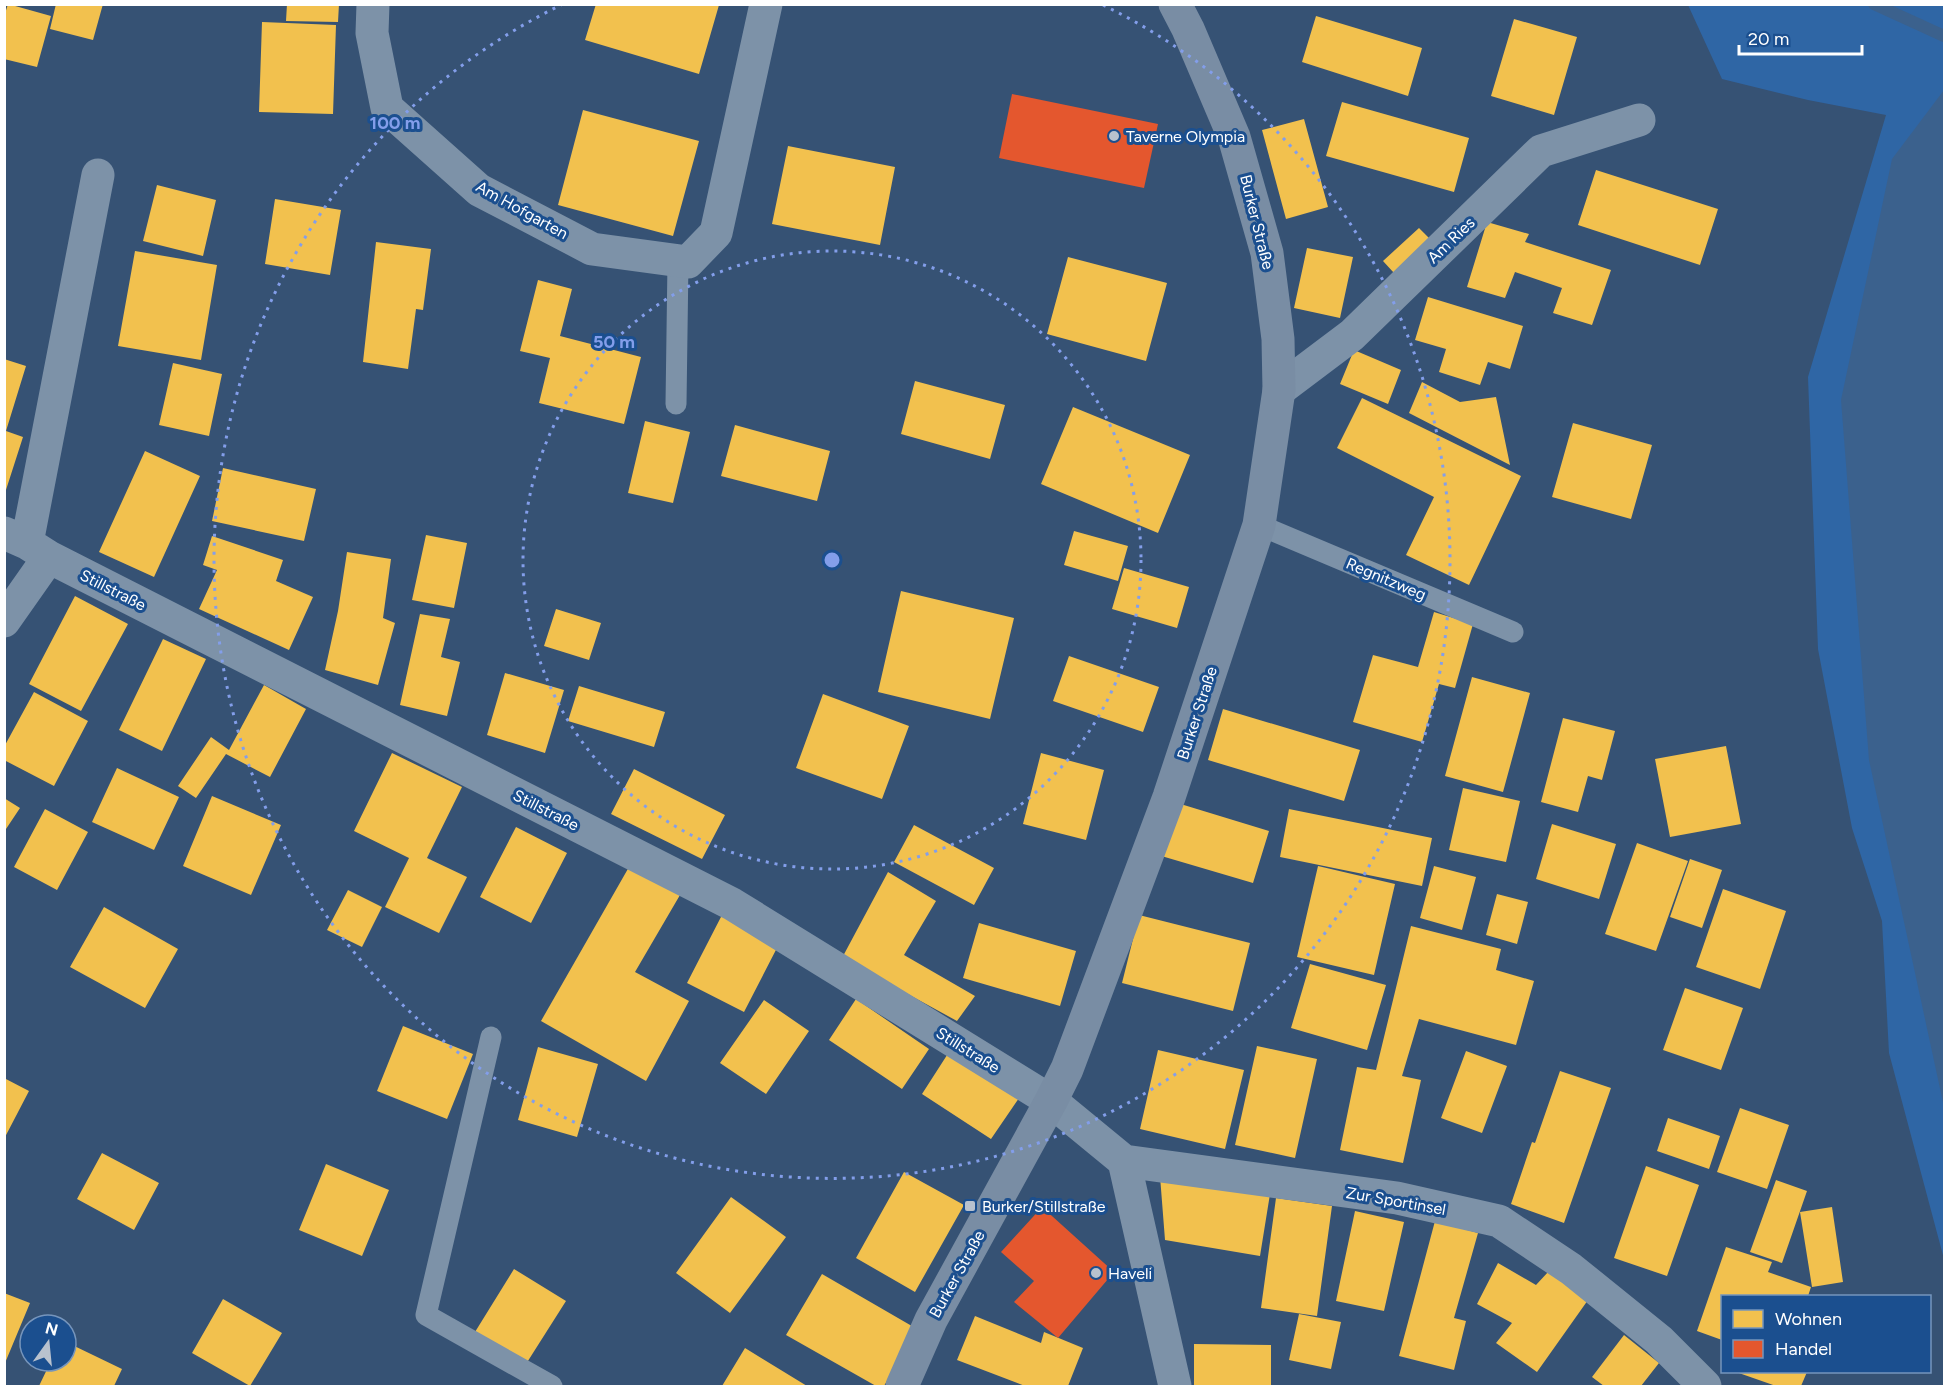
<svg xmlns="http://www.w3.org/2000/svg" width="1949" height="1391" viewBox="0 0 1949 1391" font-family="Figtree,sans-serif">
<rect width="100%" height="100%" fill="#365274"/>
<!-- green -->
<path fill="#2f66a5" d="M1688 5H1944V1259L1889 1053 1882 921 1852 828 1818 649 1808 377 1886 115 1808 100 1722 79Z"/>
<!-- water -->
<path fill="#3b618d" d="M1944 90V1107L1869 760 1841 400 1892 159Z"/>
<!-- homes -->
<path fill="#f2c14e" d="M8 4 51 16 37 67 4 59V17Z
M56 4H103L93 40 50 29Z
M287 4H339L338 22 286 21Z
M596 4 719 5 699 74 585 40Z
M1316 16 1422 48 1408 96 1302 62Z
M1514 19 1577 37 1554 115 1491 96Z
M262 22 336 25 333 114 259 112Z
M1342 102 1469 138 1454 192 1326 156Z
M583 110 699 141 673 236 558 205Z
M1304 119 1328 207 1286 219 1262 130Z
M788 146 895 167 880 245 772 224Z
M1596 170 1718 209 1700 265 1578 225Z
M157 185 216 200 203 256 143 241Z
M275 199 341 210 330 275 265 264Z
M1487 222 1529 234 1525 242 1611 270 1592 325 1553 313 1562 288 1515 272 1505 298 1467 287Z
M1419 228 1430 239 1394 273 1383 261Z
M376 242 431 249 423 310 416 309 408 369 363 362Z
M1307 248 1353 257 1340 318 1294 308Z
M135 251 217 265 201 360 118 346Z
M1068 257 1167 283 1146 361 1047 334Z
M538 280 572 289 560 336 641 357 624 424 539 403 550 358 520 351Z
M1428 297 1523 326 1510 369 1488 362 1480 385 1439 372 1446 349 1415 340Z
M1354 350 1401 370 1388 404 1340 384Z
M4 359 26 366 6 431 23 437 5 493Z
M173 363 222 374 209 436 159 425Z
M915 381 1005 405 990 459 901 434Z
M1422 382 1460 402 1496 397 1510 465 1409 413Z
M1362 398 1521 476 1469 585 1406 555 1434 497 1337 448Z
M1073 407 1190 455 1158 533 1041 484Z
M645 421 690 432 673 503 628 493Z
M1573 423 1652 445 1631 519 1552 497Z
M735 425 830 451 817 501 721 476Z
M145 451 200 476 154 577 99 552Z
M223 468 316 489 304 541 212 521Z
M1074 531 1128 546 1118 581 1064 565Z
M426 535 467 543 454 608 412 600Z
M212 536 283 560 276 581 313 597 289 650 199 609 217 570 203 565Z
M347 552 391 559 383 618 395 623 378 685 325 670 338 611Z
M1124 568 1189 587 1177 628 1112 609Z
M901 591 1014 618 990 719 878 692Z
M75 596 128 624 81 711 29 684Z
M556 609 601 623 589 660 544 646Z
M1434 612 1473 624 1455 688 1439 684 1422 742 1353 722 1373 655 1418 667Z
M420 614 450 619 441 657 460 662 447 716 400 705Z
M163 639 206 659 162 751 119 730Z
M1069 656 1159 687 1143 732 1053 701Z
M505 673 564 690 545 753 487 735Z
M1472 677 1530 693 1503 792 1445 776Z
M264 685 306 709 270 777 226 754 196 798 178 786 211 737 229 750Z
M579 686 665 712 654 747 568 721Z
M34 692 88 721 54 786 4 760V747Z
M823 694 909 726 882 799 796 768Z
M1223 709 1360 750 1344 801 1208 760Z
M1563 718 1615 731 1602 780 1588 776 1578 812 1541 802Z
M1726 746 1741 824 1670 837 1655 759Z
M392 753 462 787 427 858 467 877 439 933 385 907 409 858 354 831Z
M1041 753 1104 770 1086 840 1023 824Z
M117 768 179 797 154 850 92 822Z
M634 769 725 815 702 859 611 814Z
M1463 788 1520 801 1506 862 1449 850Z
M212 796 281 825 251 895 183 866Z
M4 798 20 808 4 832Z
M1174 802 1269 831 1253 883 1158 855Z
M45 809 88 832 57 890 14 867Z
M1289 809 1432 838 1422 886 1280 857Z
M1552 824 1616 844 1599 899 1536 879Z
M914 825 994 868 974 905 894 862Z
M516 827 567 853 531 923 480 897Z
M1637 843 1688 861 1656 951 1605 934Z
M1690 859 1722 870 1702 928 1670 917Z
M1318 866 1395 884 1374 975 1297 957Z
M1434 866 1476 877 1462 930 1420 918Z
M629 867 680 895 635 972 689 1001 646 1081 541 1021Z
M888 872 936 901 904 955 975 996 957 1021 842 958Z
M1723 889 1786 911 1760 989 1696 967Z
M348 890 382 907 362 947 327 930Z
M1497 894 1528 902 1517 944 1486 935Z
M104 907 178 949 145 1008 70 967Z
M722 915 779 944 744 1012 687 983Z
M1139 915 1250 943 1233 1011 1122 983Z
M979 923 1076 951 1060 1006 963 978Z
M1411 926 1501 949 1496 970 1534 981 1516 1045 1419 1019 1402 1076 1421 1080 1403 1163 1340 1150 1357 1067 1376 1070Z
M1310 964 1386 985 1367 1050 1291 1028Z
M1685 988 1743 1008 1721 1070 1663 1050Z
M856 999 929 1049 902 1089 829 1040Z
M764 1000 809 1031 766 1094 720 1063Z
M403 1026 473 1054 447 1119 377 1091Z
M1257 1046 1317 1059 1295 1158 1235 1145Z
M538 1047 598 1064 577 1137 518 1120Z
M1158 1050 1244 1070 1225 1149 1140 1129Z
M1466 1051 1507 1066 1482 1133 1441 1118Z
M949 1052 1019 1098 991 1139 922 1094Z
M1560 1071 1611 1088 1564 1223 1511 1204 1532 1142 1535 1143Z
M4 1078 29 1091 4 1139Z
M1740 1108 1789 1125 1767 1189 1717 1172Z
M1668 1118 1720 1136 1709 1169 1657 1151Z
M102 1153 159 1183 134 1230 77 1199Z
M326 1164 389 1190 362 1256 299 1230Z
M1646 1166 1699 1185 1667 1276 1614 1258Z
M904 1172 964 1205 915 1292 856 1258Z
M1160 1176 1270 1194 1260 1256 1165 1240Z
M1776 1180 1807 1191 1782 1263 1750 1252Z
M731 1197 786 1237 730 1313 676 1273Z
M1276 1198 1332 1206 1317 1316 1261 1308Z
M1832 1207 1843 1282 1812 1287 1800 1212Z
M1355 1211 1404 1222 1384 1311 1336 1301Z
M1435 1221 1478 1233 1454 1318 1466 1321 1454 1370 1399 1356Z
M1726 1247 1772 1262 1768 1272 1811 1287 1808 1296H1722V1340L1697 1331Z
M1498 1263 1536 1285 1549 1271 1588 1300 1537 1372 1496 1343 1512 1323 1477 1304Z
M514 1269 566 1301 526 1364 475 1332Z
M822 1274 917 1329 884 1386H876L786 1335Z
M4 1293 30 1303 5 1363H4Z
M223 1299 282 1333 250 1386 192 1353Z
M1299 1314 1341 1322 1331 1369 1289 1360Z
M975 1316 1041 1343 1044 1332 1083 1348 1068 1386H1025L957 1360Z
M1624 1335 1659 1363 1641 1386H1604L1592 1377Z
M66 1342 122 1369 114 1386H39L51 1361H66Z
M1194 1344 1271 1345V1386H1194Z
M745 1348 807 1386H722Z
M1736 1372H1807L1801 1386H1776Z"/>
<!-- shops -->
<path fill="#e4572e" d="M1012 94 1158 124 1144 188 999 158Z
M1042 1207 1114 1272 1058 1338 1014 1302 1034 1281 1001 1252Z"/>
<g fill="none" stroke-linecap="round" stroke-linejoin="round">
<!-- stream -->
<path stroke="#3b618d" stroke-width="12" d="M1874 4 1944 36"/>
<!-- lane -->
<path stroke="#7d92a8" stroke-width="21" d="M676 404 678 261
M1259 525 1513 632
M491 1037 426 1315 552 1386"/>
<!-- street -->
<path stroke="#7d92a8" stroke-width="33" d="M373 4 372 33 387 108 479 190 592 249 688 262 716 233 766 4
M1279 390 1352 335 1541 151 1639 120
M4 533 27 543 49 557 732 904 1051 1101 1124 1161 1397 1198 1499 1221 1571 1269 1659 1340 1705 1386
M27 543 98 175
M4 621 49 557
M1124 1161 1175 1386"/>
<!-- secondary -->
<path stroke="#798da4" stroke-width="33" d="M902 1386 931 1320 1051 1101 1067 1069 1169 797 1259 525 1279 390 1278 339 1267 253 1234 137 1188 29 1175 4"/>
</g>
<!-- distance rings -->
<g fill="none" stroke="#839eea" stroke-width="3" stroke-dasharray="3 6">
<circle cx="832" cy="560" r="309"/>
<path d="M1103 5A618 618 0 1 1 561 5"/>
</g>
<!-- markers -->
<g fill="#b9c2ce" stroke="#1b4f8f" stroke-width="2">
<circle cx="1114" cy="136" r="6"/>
<rect x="964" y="1200" width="12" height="12" rx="3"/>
<circle cx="1096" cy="1273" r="6"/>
</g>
<g text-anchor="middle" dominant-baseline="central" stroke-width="6" stroke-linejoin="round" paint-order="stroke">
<!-- poi labels -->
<g font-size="16" fill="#fff" stroke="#1b4f8f" text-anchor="start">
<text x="1126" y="136">Taverne Olympia</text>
<text x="982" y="1206">Burker/Stillstraße</text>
<text x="1108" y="1273">Haveli</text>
</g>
<!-- street labels -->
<g font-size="16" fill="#fff" stroke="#1b4f8f">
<text transform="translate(522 210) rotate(29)">Am Hofgarten</text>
<text transform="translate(1257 222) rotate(76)">Burker Straße</text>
<text transform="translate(1451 240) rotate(-44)">Am Ries</text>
<text transform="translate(1386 579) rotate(23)">Regnitzweg</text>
<text transform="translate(113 590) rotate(27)">Stillstraße</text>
<text transform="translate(1197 713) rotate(-72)">Burker Straße</text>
<text transform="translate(546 810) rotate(27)">Stillstraße</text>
<text transform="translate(968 1050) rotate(32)">Stillstraße</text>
<text transform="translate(1396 1201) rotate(10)">Zur Sportinsel</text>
<text transform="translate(957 1274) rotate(-61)">Burker Straße</text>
</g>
</g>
<circle cx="832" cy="560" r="9" fill="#839eea" stroke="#1b4f8f" stroke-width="3"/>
<g font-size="18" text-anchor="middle" font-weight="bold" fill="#839eea" stroke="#1b4f8f" stroke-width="6" stroke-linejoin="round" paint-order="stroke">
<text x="395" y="129">100 m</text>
<text x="614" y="348">50 m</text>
</g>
<!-- border -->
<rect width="1949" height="1391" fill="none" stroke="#ffffff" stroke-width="12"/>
<!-- legend -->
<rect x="1721" y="1295" width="210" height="78" fill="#1b4f8f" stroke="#7695bc" stroke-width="1.5"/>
<rect x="1733" y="1310" width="30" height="18" fill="#f2c14e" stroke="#7695bc" stroke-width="1.5"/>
<text x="1775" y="1325" font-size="18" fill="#ffffff">Wohnen</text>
<rect x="1733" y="1340" width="30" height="18" fill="#e4572e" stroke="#7695bc" stroke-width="1.5"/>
<text x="1775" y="1355" font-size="18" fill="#ffffff">Handel</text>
<!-- north arrow -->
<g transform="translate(48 1343) rotate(15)"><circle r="28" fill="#1b4f8f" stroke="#7695bc" stroke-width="1.5"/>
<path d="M0-4.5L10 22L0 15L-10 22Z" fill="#b9c2ce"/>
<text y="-9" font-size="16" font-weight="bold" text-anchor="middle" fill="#ffffff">N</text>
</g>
<!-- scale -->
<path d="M1739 45v9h123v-9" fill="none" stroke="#ffffff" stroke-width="3"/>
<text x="1748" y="45" font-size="18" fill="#ffffff" stroke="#1b4f8f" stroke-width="4.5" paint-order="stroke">20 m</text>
</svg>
